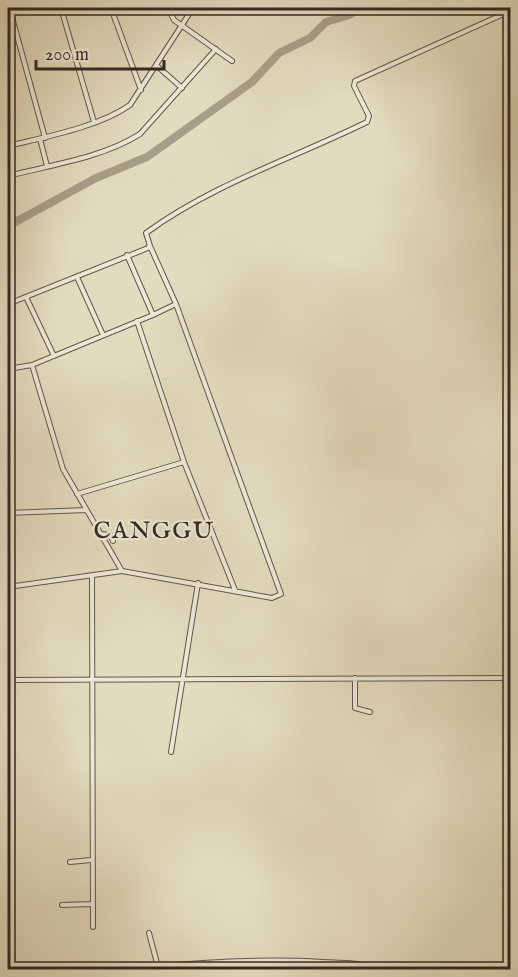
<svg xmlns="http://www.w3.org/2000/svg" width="518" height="977" viewBox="0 0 518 977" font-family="'IM FELL English',serif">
<rect width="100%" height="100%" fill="#e2dbbe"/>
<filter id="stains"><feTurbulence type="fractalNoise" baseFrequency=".00333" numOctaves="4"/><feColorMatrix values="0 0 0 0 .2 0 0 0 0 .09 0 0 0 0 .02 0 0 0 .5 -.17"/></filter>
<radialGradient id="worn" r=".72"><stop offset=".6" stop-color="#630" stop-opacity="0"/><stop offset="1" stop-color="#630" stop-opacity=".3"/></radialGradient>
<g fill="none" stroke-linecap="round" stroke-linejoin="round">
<!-- river -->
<path stroke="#a79e89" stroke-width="8" d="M8 226 96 178 147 157 252 82 279 53 310 38 326 22 349 15 361 8"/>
<!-- minor casing -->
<g stroke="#60564a" stroke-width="6">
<path id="minor" d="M61 8 94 122
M111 8 141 90
M168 8 174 20 232 61
M10 10 45 138
M157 66 182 88
M40 139 47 166
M8 146C45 137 99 127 130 105L193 8
M8 176C51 165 102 158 140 134L216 49
M77 277 103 335
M26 297 54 356
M8 304 148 248 150 246 146 233C213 184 294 158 367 122L369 116 354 86 355 81 510 11
M153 315 176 304
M137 321 184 462 235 590
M32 365 63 469 122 571
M8 369 32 365 153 315 127 255
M77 494 184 462
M8 513 86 510
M101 534 110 535 113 541
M92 576 93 927
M8 587 122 571 272 598 281 594 176 304 150 246
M355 678V708L370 712
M8 680 510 678
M171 752 198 583
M70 862 91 860
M62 905 92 904
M149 933 158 967
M221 962 222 970
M143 968C203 962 262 958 322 962 344 963 365 963 386 970"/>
</g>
<!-- minor -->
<use href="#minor" stroke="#ece8d5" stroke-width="4"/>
</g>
<g text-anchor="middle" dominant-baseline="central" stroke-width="4.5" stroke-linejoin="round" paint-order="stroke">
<!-- quarter labels -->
<g font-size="24" letter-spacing="1.5" fill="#342923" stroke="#ece8d5">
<text x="154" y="531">CANGGU</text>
</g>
</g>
<!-- margin -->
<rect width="518" height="977" fill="none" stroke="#e2dbbe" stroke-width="30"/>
<rect x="9" y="9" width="500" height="959" fill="none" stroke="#342923" stroke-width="3"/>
<rect x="15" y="15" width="488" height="947" fill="none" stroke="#342923" stroke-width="1.5"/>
<!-- scale -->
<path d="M36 60v9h128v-9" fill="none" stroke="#342923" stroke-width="3"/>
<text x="45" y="60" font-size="18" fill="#342923" stroke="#ece8d5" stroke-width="4.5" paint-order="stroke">200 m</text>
<rect width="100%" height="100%" filter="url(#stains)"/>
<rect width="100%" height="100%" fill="url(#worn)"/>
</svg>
